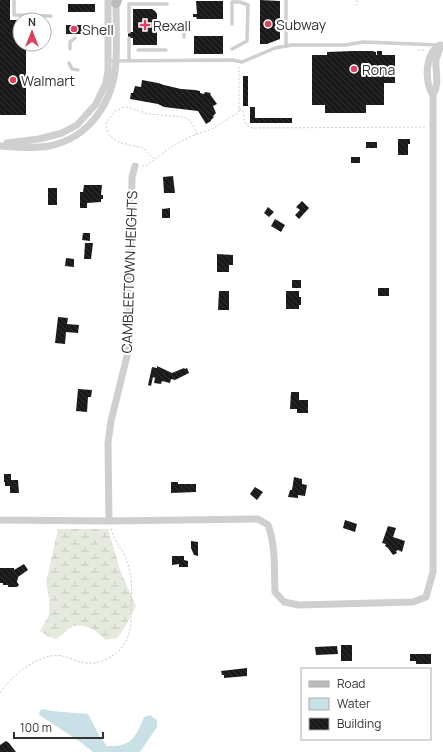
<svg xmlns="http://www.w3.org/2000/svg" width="443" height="752" viewBox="0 0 443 752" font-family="Manrope,sans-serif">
<defs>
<pattern id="wetland-marsh" width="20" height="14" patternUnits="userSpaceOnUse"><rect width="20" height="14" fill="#e6eade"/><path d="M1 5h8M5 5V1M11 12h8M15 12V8" fill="none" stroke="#c6c9bf"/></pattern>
<pattern id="building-back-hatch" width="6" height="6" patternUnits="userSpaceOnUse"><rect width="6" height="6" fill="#191919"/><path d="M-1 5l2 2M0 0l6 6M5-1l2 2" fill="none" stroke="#323232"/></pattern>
</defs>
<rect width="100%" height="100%" fill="#fff"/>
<!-- wetland -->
<path fill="url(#wetland-marsh)" d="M58 529H108L120 570 136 606 124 629 117 638 105 640C98 631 84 622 72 627 67 629 61 636 57 639L49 637 40 631 49 615V597L46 583Z"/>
<!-- water -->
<path fill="#cae0e7" d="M45 709 51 711 88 714 100 737 107 746C132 747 135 738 144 717L150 715 157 720V727L140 752H93L79 741 39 715 40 710Z"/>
<!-- building -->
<path fill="url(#building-back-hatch)" d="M0 0H10V20H20V44H26V115H0Z
M260 0 280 1V39L267 44H260Z
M196 1H223V19H197L196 17H193V14H197Z
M68 4H95V12H68Z
M133 9H152L155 11 157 14V45H133V38H128V32H133Z
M66 25H82V34H66Z
M194 36H223V54H194Z
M353 51H372L376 52V55H377V51H382V55H395V83H384V105H366V113H325V105H312V55H327V52Z
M243 76H248V106H243Z
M142 80 158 83 164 85 181 89 195 90 200 91V93L204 94 205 92 211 93 210 94 217 104 213 106 216 113 213 116 214 117 211 120V121L206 124 198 111 164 107 158 104 130 99 131 93H133L135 86 141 87Z
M250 107H255V118H292V123H250Z
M398 139H410V144H408V155H398Z
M366 142H377V148H366Z
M351 157H360V163H351Z
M173 176 175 193H164L163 177Z
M84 185H102L101 195H103V199H101V202L87 203V208H80V192H83Z
M48 188H57V205H48Z
M302 201 309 208 299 219 295 215 300 210 296 207Z
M268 207 274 212 269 217 264 213Z
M170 208V218H162V209Z
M275 219 285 225 281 232 271 226Z
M83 233H90V241L82 240Z
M85 243H93L91 259H84Z
M217 254 233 255V265H229V272H217Z
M66 258 74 259V267L65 266Z
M292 280H301V288H292Z
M378 288H389V296H378Z
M219 291H229V310H218Z
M286 291H299V297H301V305H299V309H286Z
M58 317 68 318 67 324 79 325 78 333 66 332 65 344 55 343Z
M157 366 172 373 184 368 185 369 187 368 189 373 175 380 171 379 170 383 162 381 161 384 154 383 155 378 153 377 151 386 148 385 152 367 157 368Z
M78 389 92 390 91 397H88L87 412 76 411Z
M291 392H299V400H308V413H297V409H290Z
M4 474H11V480H18L19 493H10V486H5V482H4Z
M294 477 302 479V484L307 485 305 496 298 495V498L288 497 290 490H292Z
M171 482H178V484H196V492L171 493Z
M255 487 263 492 257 500 250 494Z
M345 520 357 524 355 532 343 528Z
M388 526 396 528 393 537 405 541 402 552 398 550 396 551 397 553 393 555 388 548 385 546 386 544 382 543Z
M191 541 198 542V556L194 555 191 548Z
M172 556H184V560L188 561V567H179V564L172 565Z
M24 564 28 570 18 577 17 582 19 585 17 587H8V585H3V583H0V568H14V570Z
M341 645H352V661H341Z
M337 646 338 654 316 655 315 647Z
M410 654H431V664H416V661H410Z
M247 668V676L224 678V675H222L221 671Z
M6 741 9 743 16 752H0V745Z"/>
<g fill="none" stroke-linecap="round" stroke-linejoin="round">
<!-- path -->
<path stroke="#c9c9c9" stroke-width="1" stroke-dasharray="2 2" stroke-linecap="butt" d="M357 0V5
M418 50H426
M239 109 243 111C245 118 243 126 252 128L426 127
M154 159 143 148 118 142 109 135 106 128V123L115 111 124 107H128L148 114 183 117 191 121 197 134
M142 166H146L174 145 192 136 212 129 239 112V67
M0 693C11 677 31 660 51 656 64 653 74 662 86 663 95 664 105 661 112 656 131 644 132 625 131 605 131 596 132 587 131 578 130 569 127 560 123 552 118 544 112 537 111 527"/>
<!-- service -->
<path stroke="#cfcfcf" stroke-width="3.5" d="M14 0V15L51 16
M286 0V46
M129 32V4H167
M184 37V23
M129 38V61
M70 49V42L75 38
M232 49 247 41 248 5 240 2H232V24
M138 50H166
M108 61 232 60 242 62 275 48 292 45H345L363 42 439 45
M69 63 72 69 78 70"/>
<!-- minor -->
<path stroke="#cfcfcf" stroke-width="7" d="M433 95C440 84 435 72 436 60 437 55 440 50 440 45
M7 143 39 139 62 133 77 125 96 104 106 83 108 70V0
M0 146C16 147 33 149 49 146 90 138 114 101 116 61 117 41 116 20 116 0
M0 520 109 521 108 443 111 421 129 348 132 177 135 166
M109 521 258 519 268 525C276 546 274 570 275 592L284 602 299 605 413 602 426 597 433 572V95C424 81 425 53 440 45"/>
<!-- secondary -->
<path stroke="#bcbcbc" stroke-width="10" d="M116 3 117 0"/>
</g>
<!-- markers -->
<g fill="#d94463" stroke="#fff" stroke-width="1.5">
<circle cx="268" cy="24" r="4"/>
<path d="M143 19h4v4h4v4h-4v4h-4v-4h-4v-4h4z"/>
<circle cx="74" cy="29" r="4"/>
<circle cx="354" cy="69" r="4"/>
<circle cx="13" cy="80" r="4"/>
</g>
<g text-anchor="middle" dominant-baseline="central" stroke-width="4" stroke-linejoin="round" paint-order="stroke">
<!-- poi labels -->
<g font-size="14" fill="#323232" stroke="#fff" text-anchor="start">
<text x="276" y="24">Subway</text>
<text x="153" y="25">Rexall</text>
<text x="82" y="29">Shell</text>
<text x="362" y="69">Rona</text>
<text x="21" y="80">Walmart</text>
</g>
<!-- street labels -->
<g font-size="14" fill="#323232" stroke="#fff">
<text transform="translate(129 272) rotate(-88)">CAMBLEETOWN HEIGHTS</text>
</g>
</g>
<!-- legend -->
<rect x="301" y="668" width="130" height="72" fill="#ffffff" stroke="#adadad"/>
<rect x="309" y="681" width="20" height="6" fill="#bcbcbc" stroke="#adadad"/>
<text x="337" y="688" font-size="12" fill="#323232">Road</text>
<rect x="309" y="698" width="20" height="12" fill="#cae0e7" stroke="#adadad"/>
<text x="337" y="708" font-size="12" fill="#323232">Water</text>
<rect x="309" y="718" width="20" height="12" fill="url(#building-back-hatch)" stroke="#adadad"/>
<text x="337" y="728" font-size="12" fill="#323232">Building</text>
<!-- north arrow -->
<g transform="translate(32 32)"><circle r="19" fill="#ffffff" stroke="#adadad"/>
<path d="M0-3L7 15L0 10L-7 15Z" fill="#d94463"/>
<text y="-6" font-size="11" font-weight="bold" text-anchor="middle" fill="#323232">N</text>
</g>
<!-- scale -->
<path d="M14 732v6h89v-6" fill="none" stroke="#323232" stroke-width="2"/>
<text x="20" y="732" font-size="12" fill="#323232" stroke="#ffffff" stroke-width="3" paint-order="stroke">100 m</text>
</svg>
